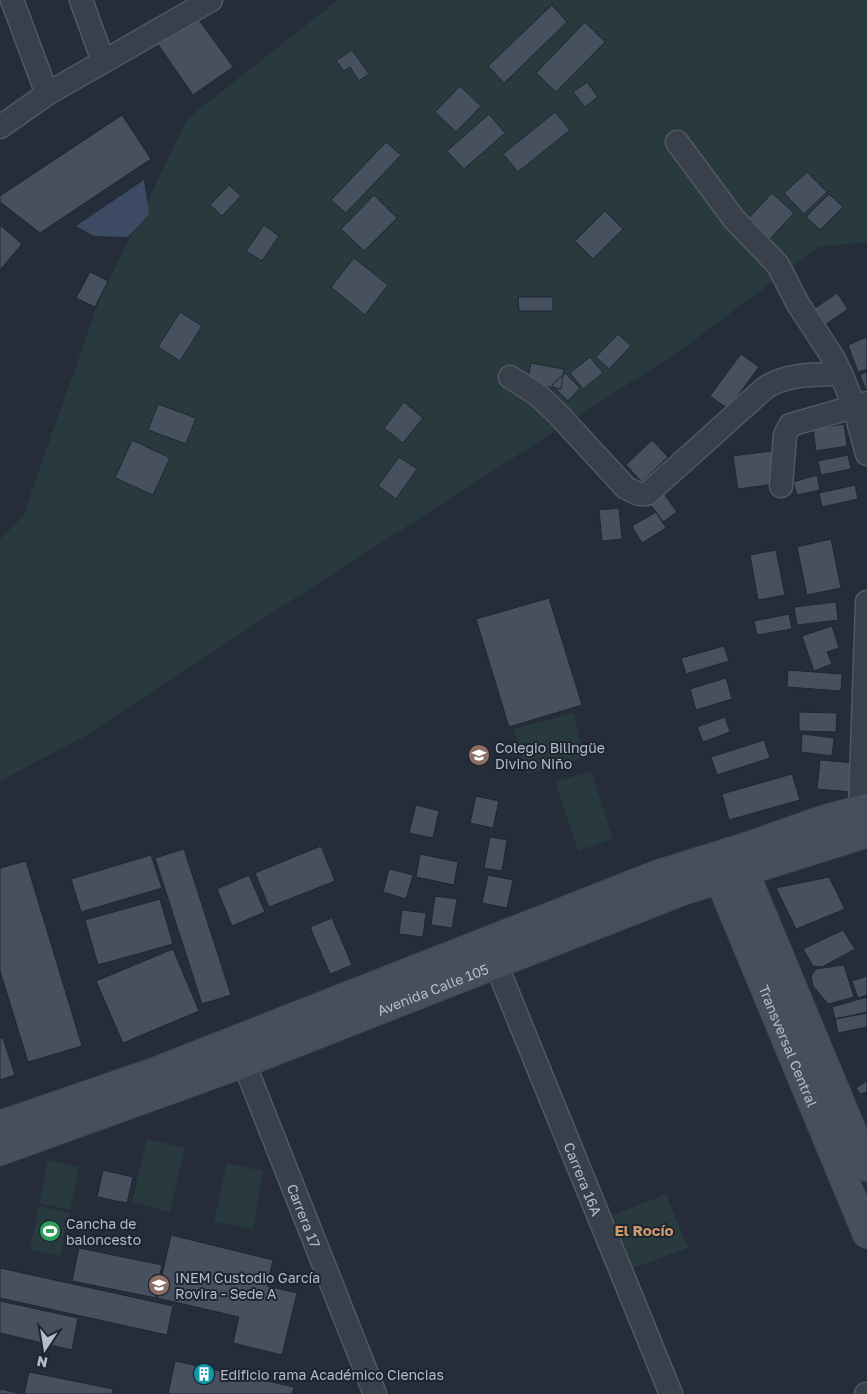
<svg xmlns="http://www.w3.org/2000/svg" width="867" height="1394" viewBox="0 0 867 1394" font-family="'Golos Text',sans-serif">
<rect width="100%" height="100%" fill="#252d3b"/>
<!-- green -->
<path fill="#283a3d" d="M338 0H867V242L819 247 681 350 258 622 85 736 0 781V539L23 516 99 301 188 118Z
M573 713 585 758 527 774 514 729Z
M591 771 613 839 578 851 555 782Z
M147 1139 185 1148 170 1212 132 1202Z
M48 1160 79 1167 70 1210 39 1203Z
M227 1163 263 1171 253 1230 214 1221Z
M666 1194 688 1248 633 1268 613 1215Z
M39 1206 70 1213 60 1256 30 1249Z"/>
<!-- water -->
<path fill="#3c4a63" d="M144 180 149 214 128 237 94 236 76 226Z"/>
<!-- building -->
<path fill="#47505f" stroke="#202732" d="M552 5 567 22 504 83 488 66Z
M196 16 233 67 193 95 157 43Z
M585 22 605 42 556 92 536 73Z
M352 50 369 74 359 81 350 67 344 71 336 61Z
M587 82 598 97 585 107 573 92Z
M460 86 481 106 456 132 435 112Z
M555 112 570 130 518 172 503 154Z
M489 114 505 133 464 169 447 151Z
M122 115 151 159 40 233 0 202V196Z
M386 142 401 155 346 213 331 200Z
M807 172 827 192 804 214 784 193Z
M229 185 241 196 222 216 210 205Z
M772 193 794 213 767 242 745 222Z
M829 194 843 207 820 230 806 217Z
M374 195 397 218 364 251 341 229Z
M605 211 623 229 593 259 575 241Z
M0 225 22 244 0 270Z
M264 225 279 236 262 261 246 251Z
M354 258 388 285 365 315 331 287Z
M90 272 108 281 95 307 76 298Z
M837 293 848 309 822 327 811 311Z
M518 297H553V311H519Z
M180 312 202 326 180 361 158 347Z
M618 334 631 346 609 369 596 357Z
M867 337V369L858 372 848 345Z
M741 354 759 367 728 409 710 396Z
M590 357 603 373 583 389 570 373Z
M531 363 564 369 561 389 527 383Z
M867 372V393L860 375Z
M565 373 580 388 568 401 552 385Z
M404 402 423 418 403 443 384 428Z
M158 404 196 418 186 444 148 430Z
M844 424 847 446 816 451 813 429Z
M132 440 170 458 153 495 115 478Z
M652 440 668 457 642 482 626 465Z
M771 451 775 484 738 489 733 456Z
M848 455 851 469 821 475 818 461Z
M399 457 417 469 396 499 378 486Z
M817 475 820 490 797 495 793 482Z
M855 485 858 499 822 507 819 493Z
M662 491 677 512 663 522 648 501Z
M619 508 622 539 602 541 599 510Z
M656 512 666 528 642 543 632 526Z
M831 539 841 588 807 595 797 547Z
M776 550 785 595 758 600 750 555Z
M549 598 582 705 509 727 476 619Z
M836 602 838 620 797 625 794 607Z
M789 614 792 629 757 635 754 621Z
M832 626 839 648 827 652 832 664 814 671 802 636Z
M724 646 729 661 686 674 681 658Z
M788 670 842 674 841 691 787 687Z
M726 678 732 699 696 710 690 689Z
M799 712 837 713 836 732 799 731Z
M725 717 730 732 703 742 697 727Z
M802 734 834 738 832 756 801 752Z
M764 740 770 758 717 775 711 757Z
M820 760 854 763 852 792 817 789Z
M792 774 800 800 729 820 722 794Z
M476 796 499 801 493 828 470 823Z
M416 805 439 811 433 838 409 833Z
M490 837 507 840 502 871 484 868Z
M321 846 335 881 269 907 255 873Z
M184 849 231 995 202 1004 155 858Z
M420 854 458 862 454 885 416 877Z
M151 855 162 888 81 912 71 879Z
M26 861 82 1046 28 1062 0 971V868Z
M389 869 413 875 406 899 383 892Z
M249 875 265 912 232 926 217 889Z
M488 875 513 880 507 908 482 903Z
M829 877 845 909 796 929 776 888Z
M435 896 457 899 452 928 431 925Z
M160 899 173 944 98 965 85 920Z
M402 910 426 913 423 937 399 934Z
M332 918 352 965 330 974 310 927Z
M843 930 855 949 822 967 813 966 803 949Z
M173 949 199 1011 123 1043 96 981Z
M844 965 854 997 828 1004 813 986 811 976 816 969Z
M867 976V995L858 998 852 981Z
M867 997V1012L835 1019 832 1007Z
M867 1013V1027L838 1033 835 1019Z
M3 1038 15 1075 0 1080V1039Z
M867 1081V1092L860 1094 856 1088Z
M103 1170 133 1177 127 1203 97 1197Z
M171 1235 273 1260 267 1286 297 1293 282 1355 233 1343 239 1317 157 1298Z
M79 1248 162 1265 156 1298 72 1281Z
M0 1268 173 1306 167 1335 0 1298Z
M0 1301 78 1318 72 1350 0 1333Z
M175 1361 294 1387 292 1394H168Z
M29 1372 113 1389 112 1394H24Z
M0 1389 23 1394H0Z"/>
<g fill="none" stroke-linecap="round" stroke-linejoin="round">
<!-- minor casing -->
<g stroke="#515863" stroke-width="25">
<g id="minor">
<path d="M12 0 47 94"/>
<path d="M81 0 103 61"/>
<path d="M0 127 47 94 211 0"/>
<path d="M677 142 734 219 778 265 798 304 834 359 841 374 854 406 867 454"/>
<path d="M510 377 538 395 558 414 626 488 639 494H647L765 388C787 373 815 375 841 374"/>
<path d="M781 486 785 435 790 425 867 403"/>
<path d="M862 825 860 810 867 602"/>
<path id="s1" d="M496 964 671 1394"/>
<path id="s2" d="M244 1063 375 1394"/>
<path d="M866 1394H867"/>
</g>
</g>
<!-- secondary casing -->
<g stroke="#424954" stroke-width="30">
<g id="secondary">
<path d="M737 854 867 1167"/>
<path id="s3" d="M712 861 867 1234"/>
<path d="M0 1125 152 1073 659 874 752 845 823 820 867 808"/>
<path id="s4" d="M0 1151 244 1063 682 891 867 833"/>
</g>
</g>
<!-- minor -->
<use href="#minor" stroke="#39404b" stroke-width="22"/>
<!-- secondary -->
<use href="#secondary" stroke="#474f5e" stroke-width="28"/>
</g>
<!-- icons -->
<defs>
<g id="school-disc" transform="scale(1.125)"><circle r="9.5" fill="#8d6e63" stroke="#1e2530"/><path d="M0-5L7-2L0 1L-7-2ZM-4 1L0 2.5L4 1V4Q0 6-4 4Z" fill="#fff"/></g>
<g id="stadium-disc" transform="scale(1.125)"><circle r="9.5" fill="#2e9e5b" stroke="#1e2530"/><path d="M0-5a6.5 5 0 1 0 0 10a6.5 5 0 1 0 0-10ZM-3.5-1.8h7v3.6h-7Z" fill="#fff"/></g>
<g id="building-disc" transform="scale(1.125)"><circle r="9.5" fill="#0f9aa8" stroke="#1e2530"/><path d="M-4-6H4V6H1V3H-1V6H-4ZM-2.5-4.3h1.7v1.8h-1.7ZM.8-4.3h1.7v1.8H.8ZM-2.5-1h1.7V.8h-1.7ZM.8-1h1.7V.8H.8Z" fill="#fff"/></g>
</defs>
<g fill-rule="evenodd">
<use href="#school-disc" x="479" y="755"/>
<use href="#stadium-disc" x="50" y="1231"/>
<use href="#school-disc" x="159" y="1285"/>
<use href="#building-disc" x="204" y="1374"/>
</g>
<g text-anchor="middle" dominant-baseline="central" stroke-width="4" stroke-linejoin="round" paint-order="stroke">
<!-- poi labels -->
<g font-size="14" fill="#b5bbc7" stroke="#1e2530" text-anchor="start">
<text x="495" y="747">Colegio Bilingüe<tspan x="495" dy="16">Divino Niño</tspan></text>
<text x="66" y="1223">Cancha de<tspan x="66" dy="16">baloncesto</tspan></text>
<text x="175" y="1277">INEM Custodio García<tspan x="175" dy="16">Rovira - Sede A</tspan></text>
<text x="220" y="1374">Edificio rama Académico Ciencias</text>
</g>
<!-- street labels -->
<g font-size="14" fill="#b5bbc7" stroke="#1e2530">
<text stroke="none"><textPath href="#s4" startOffset="462">Avenida Calle 105</textPath></text>
<text stroke="none"><textPath href="#s3" startOffset="200">Transversal Central</textPath></text>
<text stroke="none"><textPath href="#s1" startOffset="232">Carrera 16A</textPath></text>
<text stroke="none"><textPath href="#s2" startOffset="164">Carrera 17</textPath></text>
</g>
<!-- neighbourhood labels -->
<g font-size="15" font-weight="bold" fill="#cc9a6b" stroke="#1e2530">
<text x="644" y="1230">El Rocío</text>
</g>
</g>
<!-- north arrow -->
<g transform="translate(45 1349) rotate(192)" stroke="#1e2530" stroke-width="4" paint-order="stroke">
<path d="M0-4L9 19L0 12L-9 19Z" fill="#b5bbc7"/>
<text y="-8" font-size="14" font-weight="bold" text-anchor="middle" fill="#b5bbc7">N</text>
</g>
</svg>
